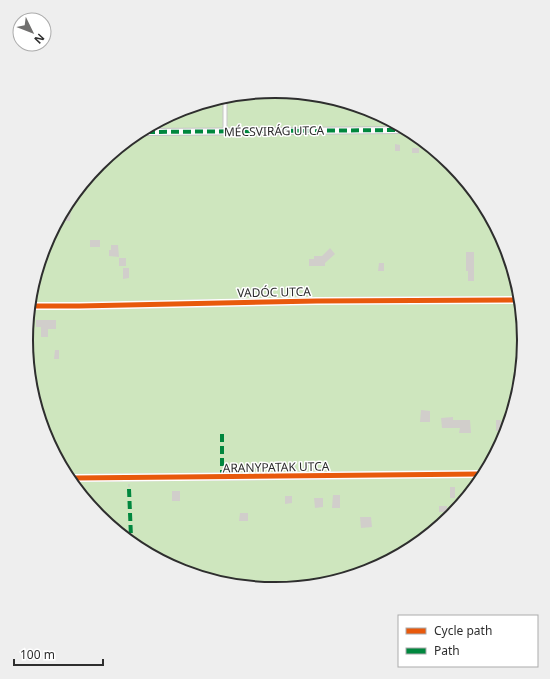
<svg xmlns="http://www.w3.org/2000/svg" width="550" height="679" viewBox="0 0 550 679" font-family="'Noto Sans',sans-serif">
<rect width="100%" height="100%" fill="#ece8e4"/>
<!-- green -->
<path fill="#cee6be" d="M29 340a246 246 0 1 1 492 0a246 246 0 1 1-492 0Z"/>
<!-- building -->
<path fill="#d1cecb" d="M395 144 400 145V151H395Z
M412 148H419V153H412Z
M71 205 70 221 61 220 67 212Z
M90 240H100V247H90Z
M111 245H118L119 257 109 256V250H111Z
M330 248 335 254 325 263V266H309V259H314V256H322Z
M44 251H49V257H44Z
M466 252H474V281H468V271H466Z
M119 258H126V266H119Z
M379 263H384V271H378Z
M123 268H129V278L123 279Z
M36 320H56V329H48V337H41V327H36Z
M55 350H59V359H54Z
M421 410 430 411V422H420Z
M453 417V420H470L471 433H459L460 428H442L441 418Z
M496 420H501V431H496Z
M450 487H455V498H450Z
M172 491H180V501H172Z
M333 495H340V508H332Z
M285 496H292V503L285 504Z
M314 498H323V507L315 508Z
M439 506H447V512H439Z
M240 513H248V521H239Z
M360 517H371L372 527 361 528Z"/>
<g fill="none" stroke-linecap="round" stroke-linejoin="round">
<!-- lane casing -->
<g stroke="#c5c4c5" stroke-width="5">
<path id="lane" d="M225 100V131"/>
</g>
<!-- street casing -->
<g stroke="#c5c4c5" stroke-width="8">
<path id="street" d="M147 132 401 130
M33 306H79L317 301 516 300
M74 478 479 474"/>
</g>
<!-- path -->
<path stroke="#c9c9c8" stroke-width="1" stroke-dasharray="3 2" stroke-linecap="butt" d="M129 484V489"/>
<!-- lane -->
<use href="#lane" stroke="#fcfcfb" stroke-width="3"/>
<!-- street -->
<use href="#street" stroke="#fcfcfb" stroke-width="6"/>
<!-- quiet -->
<path stroke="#00873e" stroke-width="4" stroke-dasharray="8 4" stroke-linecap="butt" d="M147 132 401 130
M222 434V477
M129 489 131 537"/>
<!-- cycleway casing -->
<g stroke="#fff" stroke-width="8">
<path id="cycleway" d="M33 306H79L317 301 516 300
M74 478 479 474"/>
</g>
<!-- cycleway -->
<use href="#cycleway" stroke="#e8590c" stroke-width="5"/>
</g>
<g text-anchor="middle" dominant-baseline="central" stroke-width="3" stroke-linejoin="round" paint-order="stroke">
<!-- street labels -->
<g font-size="12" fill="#2e2e2e" stroke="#fff">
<text transform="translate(274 131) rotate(-1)">MÉCSVIRÁG UTCA</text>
<text transform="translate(274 292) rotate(-1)">VADÓC UTCA</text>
<text transform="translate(276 467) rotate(-1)">ARANYPATAK UTCA</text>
</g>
</g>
<!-- crop -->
<path d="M0 0H550V679H0ZM33 340a242 242 0 1 1 484 0a242 242 0 1 1-484 0Z" fill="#eee" fill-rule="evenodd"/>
<path fill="none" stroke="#2e2e2e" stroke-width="2" d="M33 340a242 242 0 1 1 484 0a242 242 0 1 1-484 0Z"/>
<!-- legend -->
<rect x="398" y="615" width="140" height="52" fill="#ffffff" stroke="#ababab"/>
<rect x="406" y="628" width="20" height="6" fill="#e8590c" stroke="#ababab"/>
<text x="434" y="635" font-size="12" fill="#2e2e2e">Cycle path</text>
<rect x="406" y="648" width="20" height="6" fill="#00873e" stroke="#ababab"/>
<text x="434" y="655" font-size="12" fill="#2e2e2e">Path</text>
<!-- north arrow -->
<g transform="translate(32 32) rotate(133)"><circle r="19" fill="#ffffff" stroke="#ababab"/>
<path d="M0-3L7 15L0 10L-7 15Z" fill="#706f6e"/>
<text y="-6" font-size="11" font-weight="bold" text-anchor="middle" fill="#2e2e2e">N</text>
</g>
<!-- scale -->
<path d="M14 659v6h89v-6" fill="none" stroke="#2e2e2e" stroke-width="2"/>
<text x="20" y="659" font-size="12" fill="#2e2e2e" stroke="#ffffff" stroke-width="3" paint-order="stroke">100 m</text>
</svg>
